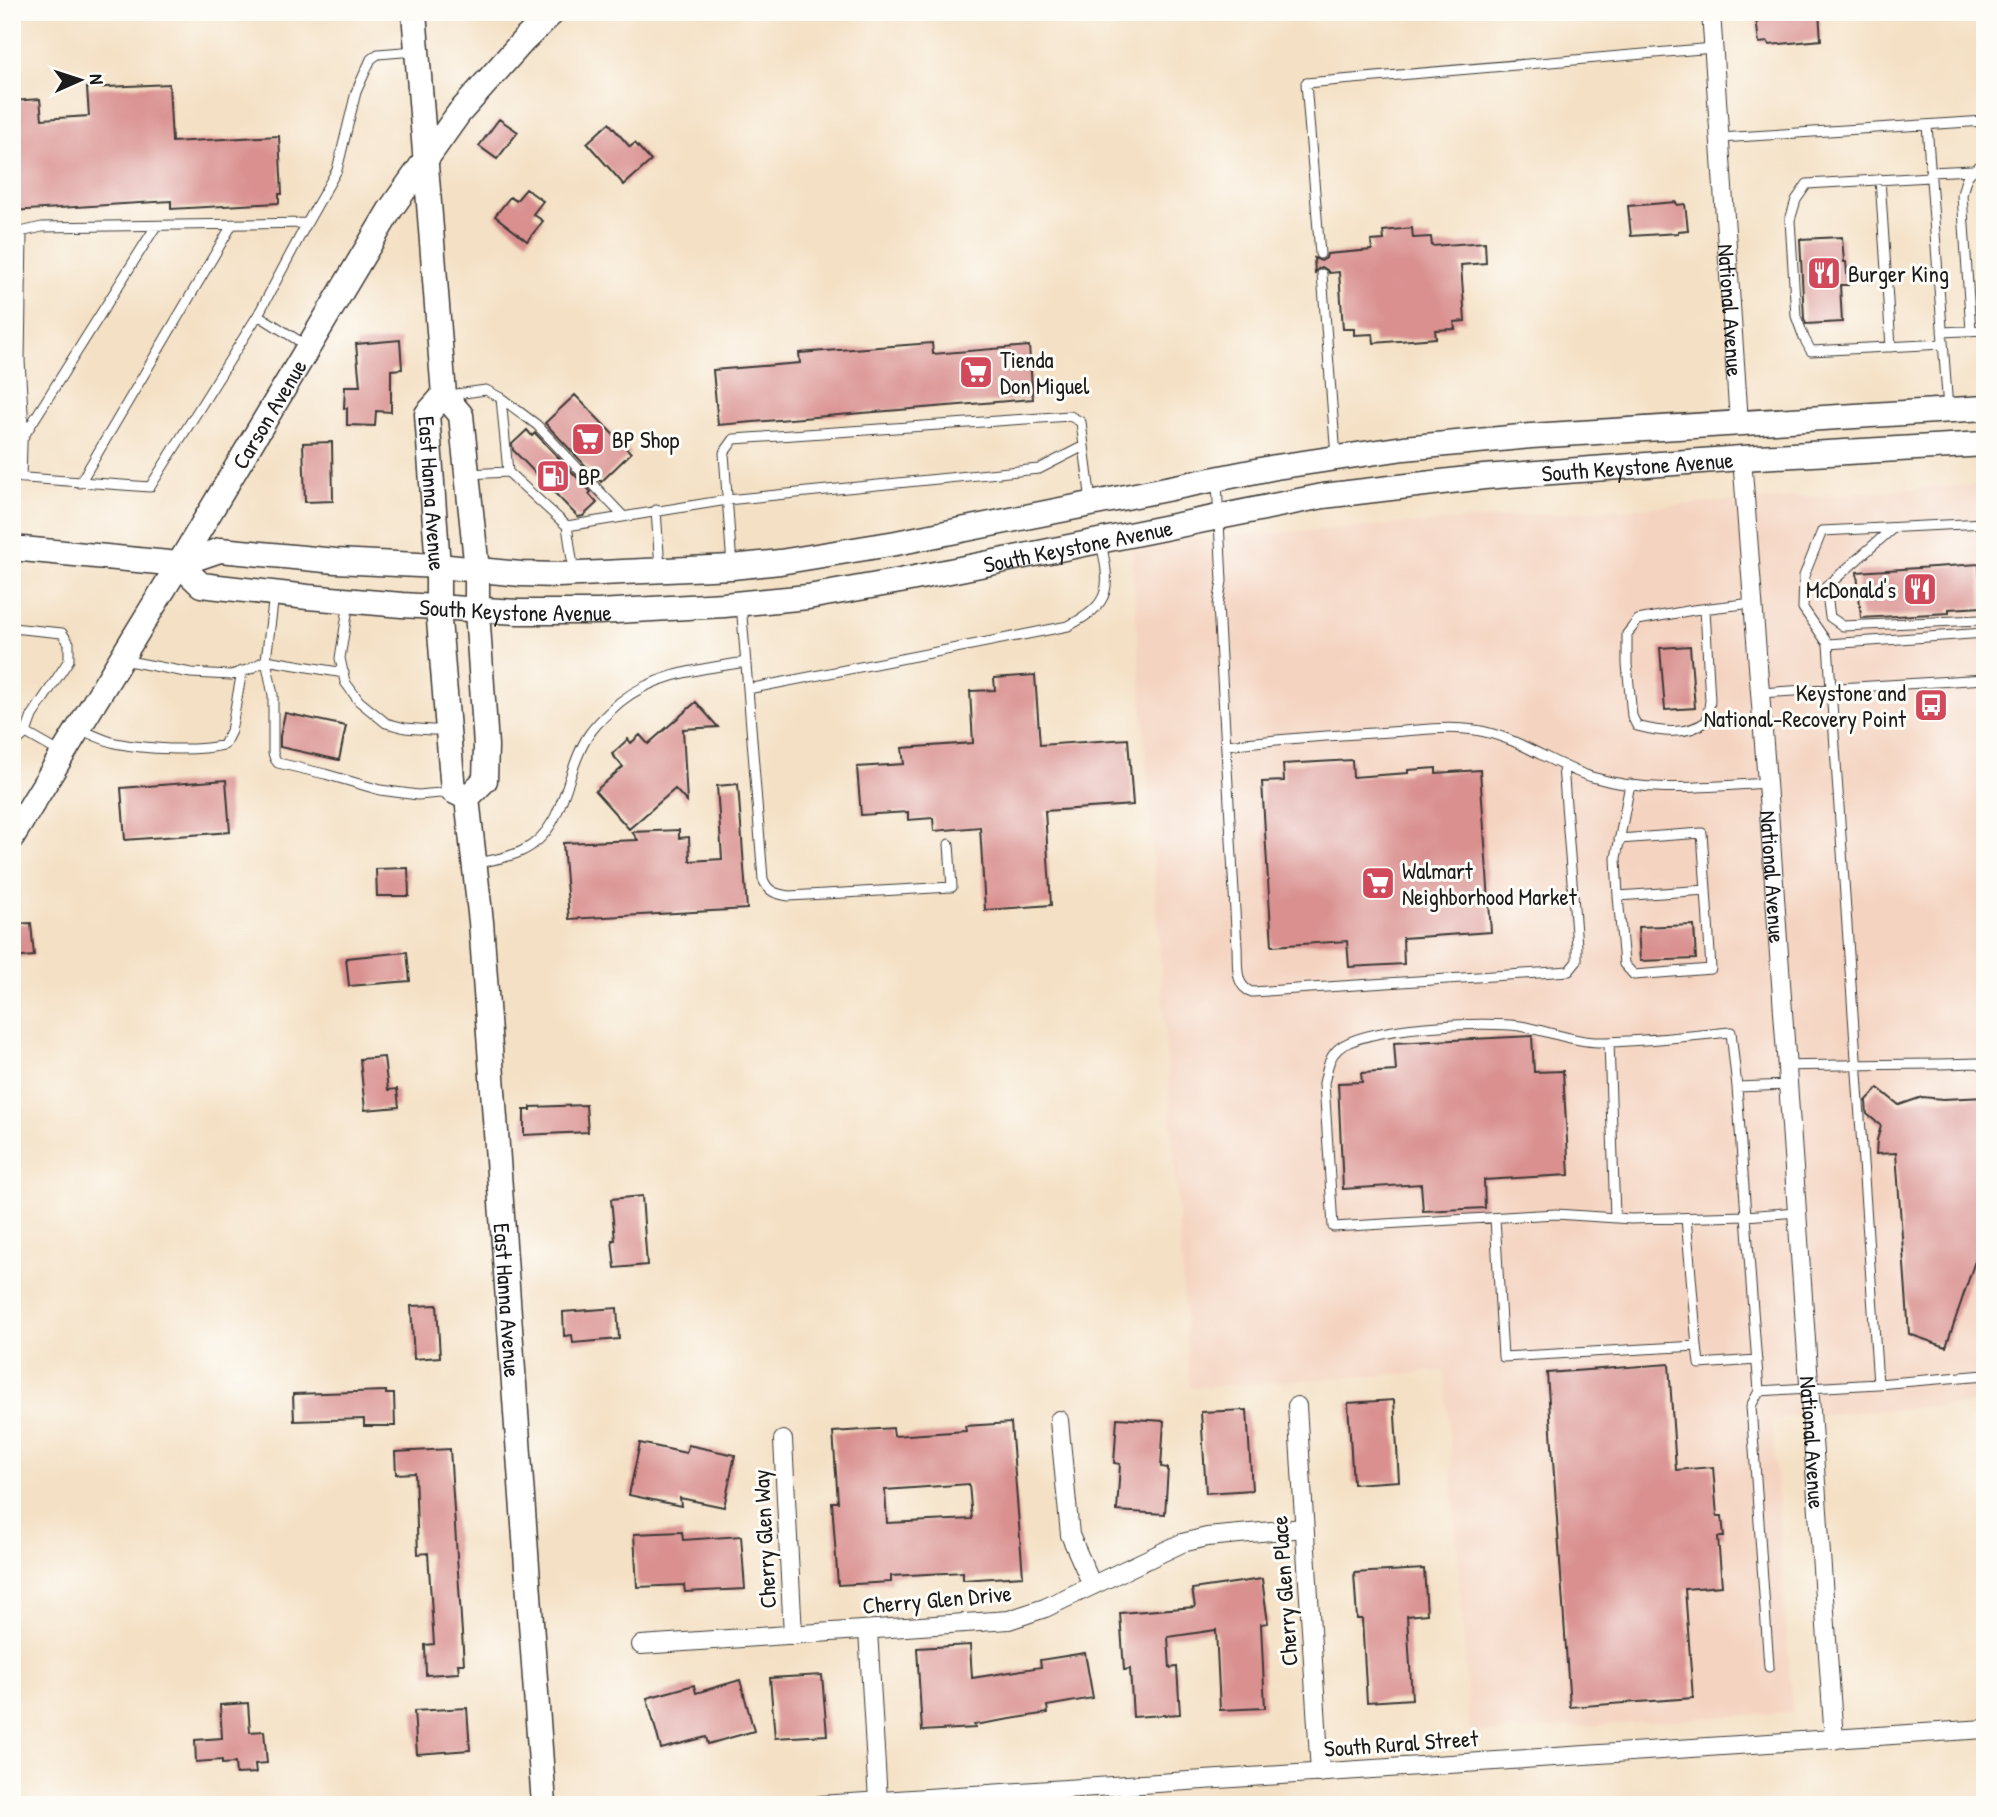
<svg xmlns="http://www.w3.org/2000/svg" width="1997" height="1817" viewBox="0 0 1997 1817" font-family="'Patrick Hand',sans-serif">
<rect width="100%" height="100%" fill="#fdfcf7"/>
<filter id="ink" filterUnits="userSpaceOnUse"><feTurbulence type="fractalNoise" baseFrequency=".0143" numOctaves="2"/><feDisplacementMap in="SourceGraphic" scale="14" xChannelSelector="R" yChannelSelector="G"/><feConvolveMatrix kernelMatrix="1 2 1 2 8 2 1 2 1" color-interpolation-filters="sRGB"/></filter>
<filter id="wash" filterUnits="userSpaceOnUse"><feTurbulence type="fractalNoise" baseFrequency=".00686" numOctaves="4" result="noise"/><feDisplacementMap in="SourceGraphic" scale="28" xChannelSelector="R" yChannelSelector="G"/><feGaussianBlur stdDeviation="1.57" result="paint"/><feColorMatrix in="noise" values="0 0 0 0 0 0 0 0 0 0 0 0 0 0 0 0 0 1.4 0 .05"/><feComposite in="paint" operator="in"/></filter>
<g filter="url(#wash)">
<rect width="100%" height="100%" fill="#f4e0c4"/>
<!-- built -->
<path fill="#f4d3c0" d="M1985 484V1403L1772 1418 1792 1712 1470 1734 1445 1371 1190 1388 1131 543Z"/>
<g id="blocks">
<!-- building -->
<path fill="#d9908f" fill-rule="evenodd" d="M1764 12H1819L1821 40 1769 45 1768 42 1759 43 1756 18 1764 17Z
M169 84 172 142 279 136 282 194H279V203L171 209V201L12 211V101L40 99 42 119 89 116 87 88Z
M499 119 518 132 497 159 479 146Z
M609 123 630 147 635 143 651 161 624 185 587 143Z
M526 189 543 201 533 214 543 221 527 241 495 216 510 197 516 201Z
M1676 202 1677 205 1685 204 1688 230 1678 231V233L1631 236 1628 206Z
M1412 228 1413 238 1431 237 1432 246 1485 242 1486 263 1461 265 1465 321 1454 322 1455 329 1435 330 1436 338 1374 343 1373 334 1354 335V329H1343L1339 272 1329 273 1327 270 1322 267 1318 269 1315 273 1314 258 1321 261 1326 258 1327 254 1372 250 1371 241 1384 240 1383 231Z
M1842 237 1844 262H1846L1848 285H1840L1842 322 1806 324 1804 318 1800 239Z
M400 340 402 369 391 370V412L376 411 375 426 347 425V408H344L345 386H360L356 344Z
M932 343 933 354 1029 346 1033 399 718 425 713 370 800 363 799 353Z
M575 395 631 453 601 482 545 423Z
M527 430 532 436 535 433 591 492 589 494 597 503 583 516 578 517 513 450 512 444Z
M332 442 333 501 305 502 303 443Z
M1979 564 1982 607 1949 609V613L1861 618 1857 572Z
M1690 646 1695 708 1665 710 1660 648Z
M1035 675 1040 745 1128 739 1133 805 1045 811 1051 905 985 910 980 827 934 831 933 818 908 820V812L861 815 857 767 904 764 902 748 973 743 970 691 995 690 994 678Z
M696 702 718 727 683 729 687 802 675 789 629 829 595 791 623 767 612 754 628 739 631 743 640 735 648 744Z
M285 713 346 726 339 760 280 747V736Z
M1352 760 1353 777 1408 773V770L1436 768V773L1480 770 1491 932 1403 938 1404 964 1349 967 1347 941 1272 946 1262 782 1284 781 1283 764Z
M226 780 230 832 125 840 121 788Z
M738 784 747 909 569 919 563 843 638 840 632 832 679 830V838L689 837 690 861 722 859 717 786Z
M408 868 409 896H377L376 869Z
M31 923 34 956 12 958V924Z
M1694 925 1696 959 1640 961 1638 927Z
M407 952 410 981 349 986 346 958Z
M1532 1036 1534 1072 1563 1071 1569 1175 1484 1180 1485 1208 1423 1211 1421 1184 1343 1189 1338 1083 1362 1082 1361 1073 1396 1071 1394 1043Z
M384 1057 388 1090 397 1089 399 1107 365 1110 360 1059Z
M1878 1088 1899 1105 1922 1097 1943 1099 1985 1097V1231L1946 1347 1909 1334 1896 1153 1876 1154 1877 1140 1881 1126 1867 1114 1866 1101Z
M586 1105 588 1132 524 1135V1110H531V1107Z
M642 1196 647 1265 615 1268 612 1240H615L611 1199Z
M437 1305 440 1357 414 1359 411 1306Z
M617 1308 619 1339 573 1343 572 1335 564 1336 563 1312Z
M1669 1364 1676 1470 1713 1467 1717 1516H1722L1724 1537H1718L1722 1586 1685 1589 1693 1698 1570 1707 1547 1373Z
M386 1391V1394H394L395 1426H364V1419L294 1421 293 1394Z
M1394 1400 1399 1481 1353 1484 1348 1403Z
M1247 1410 1252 1490 1206 1493 1201 1412Z
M1117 1418 1164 1421 1161 1467 1168 1468 1165 1514 1117 1511 1120 1464 1114 1463Z
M1011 1423 1023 1576 963 1580V1572L891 1576V1582L838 1585 832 1502H838L833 1432 893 1428 894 1436 966 1431 965 1426ZM969 1484 972 1519 887 1523 885 1490Z
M640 1443 686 1453 688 1445 735 1455 724 1507 680 1498 681 1506 629 1495Z
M450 1449 464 1664H458L459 1673 426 1675 425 1645 434 1644 428 1553 418 1554 415 1473 396 1474 395 1452Z
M682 1532 683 1540 741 1536 745 1589 685 1592 684 1585 637 1587 634 1534Z
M1424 1569 1427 1614 1407 1616 1412 1699 1367 1702 1362 1619H1357L1354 1573Z
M1262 1579 1268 1623 1261 1624 1265 1708 1220 1710 1216 1630 1168 1637 1170 1668 1177 1667 1180 1714 1133 1717 1130 1669 1124 1670 1120 1613 1195 1607 1192 1589Z
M970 1645 972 1678 1041 1667 1040 1660 1085 1653 1093 1698 1047 1706 1048 1713 974 1725 975 1728 922 1731 917 1648Z
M822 1675 827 1735 775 1738 770 1678Z
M740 1680 754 1731 708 1744 706 1737 661 1749 647 1698 694 1685 696 1693Z
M248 1703 250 1732 264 1731 267 1763 255 1764 256 1773 236 1774 235 1763 222 1764V1760L196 1762 195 1740 222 1738 220 1705Z
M467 1708 470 1750 417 1754 414 1711Z"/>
</g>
</g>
<g filter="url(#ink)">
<use href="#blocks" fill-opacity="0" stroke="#3c3935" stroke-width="2"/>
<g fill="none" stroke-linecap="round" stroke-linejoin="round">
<!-- lane casing -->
<g stroke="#3c3935" stroke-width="11">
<path id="lane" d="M1927 125 1948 409
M1720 138 1985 121
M1930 172 1972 170
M1930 177 1807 184 1796 200 1790 220 1796 316 1804 338 1811 351 1943 344
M1880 179 1891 347
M12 234 42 227 307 223 337 170 356 92 371 59 378 54 415 51
M1320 254 1306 83 1713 48
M1322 274 1336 457
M258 315 307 346
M1971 331 1962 195C1966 177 1967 171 1985 164
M1942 332 1985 330
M449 395 486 390 501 398 508 472 567 526 727 500 1039 469 1084 446
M501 398 537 425 623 516
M22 439 156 226
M468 474 508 472
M12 477 150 487 258 315 307 223
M21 478 23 412 20 361 22 232
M1217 482 1222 581 1218 605 1237 947C1238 963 1234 987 1252 992L1569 971 1577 961V946L1563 766
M80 483 232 225
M656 510 660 568
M567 526 574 573
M1893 528 1826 587 1830 617 1843 626 1979 620 1985 623
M732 566 724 453 734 439 1070 416 1081 422 1091 502
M349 602 340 658 345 682 359 701 386 723 405 728 431 730H446
M741 604 748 689 1068 626C1113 604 1110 586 1101 542
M1705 609 1710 701 1707 721C1687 736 1660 732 1637 726L1632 716 1627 664V634L1638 620 1693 610 1753 603
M12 628 62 633 69 643V660L32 716 26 733 61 753
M1828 644 1985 633
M123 660 191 673 231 675 250 669 266 660 274 595
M344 673 266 660 273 695V753L275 759 278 763 325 774 380 790 418 795 451 792
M748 689 763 879C768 892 776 894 789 896L952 887 949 844
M1760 693 1985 679
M80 729C91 734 103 740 115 743 145 749 195 752 224 745L231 731 242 671
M1226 745C1281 739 1335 735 1390 732 1418 730 1447 726 1475 730 1517 736 1552 765 1592 777 1648 794 1710 786 1767 783
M12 746 26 733
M1619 839 1702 833 1706 890 1618 896 1616 858 1630 784
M475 864C490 860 508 858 522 851 567 830 564 770 590 733 597 723 610 711 620 702 656 673 702 669 746 662
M1618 896 1624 964 1634 975 1711 969 1706 890
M1609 1042 1615 1217
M1786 1066C1850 1064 1914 1065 1978 1063L1985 1067
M1737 1087 1731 1032C1687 1036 1643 1042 1598 1042 1574 1042 1545 1030 1520 1026 1485 1021 1364 1026 1338 1049 1328 1058 1327 1071 1324 1083L1333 1227 1556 1214 1631 1219 1746 1216 1737 1087 1788 1085
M1797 1212 1746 1216 1759 1391 1878 1384 1985 1375
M1495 1218 1503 1357 1697 1346 1699 1364 1757 1360
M1686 1218 1697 1346
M1878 1384 1828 644 1803 608 1804 576 1822 531 1985 523
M1759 1391 1751 1406 1769 1667"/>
</g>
<!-- street casing -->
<g stroke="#3c3935" stroke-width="20">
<g id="street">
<path id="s1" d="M1711 12 1739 422"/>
<path id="s2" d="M1742 458 1767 783 1834 1740"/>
<path d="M1297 1406 1320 1773"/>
<path d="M1059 1420 1070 1535 1092 1585"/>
<path d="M783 1440 793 1635"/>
<path d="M868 1630 878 1801"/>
<path d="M641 1645 1009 1620 1045 1608 1182 1543 1207 1537 1304 1528"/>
<path d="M820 1805 1985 1729"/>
</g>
</g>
<!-- secondary casing -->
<g stroke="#3c3935" stroke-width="27">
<g id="secondary">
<path d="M414 12 444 395 461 415 477 570V610L486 746 485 780 467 798"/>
<path id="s3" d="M444 395 427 414 438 566V608L453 791 467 798"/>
<path d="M12 548 179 564 220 550 336 561 438 566 521 574 558 575 732 567 780 562 896 543 1276 467 1404 448 1531 436 1985 408"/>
<path id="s4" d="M179 564 201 585 308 597 402 605 518 612H598L724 605 808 597 900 581 1323 496 1484 477 1742 458 1985 444"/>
<path id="s5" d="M467 798 481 922 544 1805"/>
<path id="s6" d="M12 837 179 564 390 210 459 113 523 41 553 12"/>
</g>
</g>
<!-- lane -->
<use href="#lane" stroke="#fff" stroke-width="9"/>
<!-- street -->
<use href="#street" stroke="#fff" stroke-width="18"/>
<!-- secondary -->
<use href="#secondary" stroke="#fff" stroke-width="24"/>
</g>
</g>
<!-- icons -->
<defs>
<g id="restaurant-square" transform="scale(1.75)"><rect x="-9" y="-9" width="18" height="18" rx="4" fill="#d1495b" stroke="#fdfcf7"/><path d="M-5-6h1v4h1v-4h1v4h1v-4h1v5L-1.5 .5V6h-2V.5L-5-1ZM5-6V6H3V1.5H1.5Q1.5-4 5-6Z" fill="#fff"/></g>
<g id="supermarket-square" transform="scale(1.75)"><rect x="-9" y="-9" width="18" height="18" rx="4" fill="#d1495b" stroke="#fdfcf7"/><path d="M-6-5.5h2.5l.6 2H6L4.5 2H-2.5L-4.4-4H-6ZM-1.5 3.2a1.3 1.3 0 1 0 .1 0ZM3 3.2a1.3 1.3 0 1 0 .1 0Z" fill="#fff"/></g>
<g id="fuel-square" transform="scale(1.75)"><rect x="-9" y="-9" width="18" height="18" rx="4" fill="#d1495b" stroke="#fdfcf7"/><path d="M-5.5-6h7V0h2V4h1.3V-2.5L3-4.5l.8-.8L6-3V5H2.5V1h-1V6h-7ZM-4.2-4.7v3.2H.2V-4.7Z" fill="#fff"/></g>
<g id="bus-square" transform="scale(1.75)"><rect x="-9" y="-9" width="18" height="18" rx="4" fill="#d1495b" stroke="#fdfcf7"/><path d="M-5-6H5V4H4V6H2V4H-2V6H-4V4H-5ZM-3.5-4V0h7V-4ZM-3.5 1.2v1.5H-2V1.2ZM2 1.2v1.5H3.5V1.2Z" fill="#fff"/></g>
</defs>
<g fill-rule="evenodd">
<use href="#restaurant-square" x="1824" y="273"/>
<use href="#supermarket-square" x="976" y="372"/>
<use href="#supermarket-square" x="588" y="439"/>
<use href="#fuel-square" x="553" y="476"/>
<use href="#restaurant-square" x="1920" y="589"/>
<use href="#bus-square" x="1931" y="705"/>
<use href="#supermarket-square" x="1378" y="883"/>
</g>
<g text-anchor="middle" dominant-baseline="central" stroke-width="6" stroke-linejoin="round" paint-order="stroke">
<!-- poi labels -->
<g font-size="23" fill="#1c1c1c" stroke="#fdfcf7" text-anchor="start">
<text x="1848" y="273">Burger King</text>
<text x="1000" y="359">Tienda<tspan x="1000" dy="26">Don Miguel</tspan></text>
<text x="612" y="439">BP Shop</text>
<text x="578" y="476">BP</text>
<text x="1896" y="589" text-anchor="end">McDonald's</text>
<text x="1906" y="692" text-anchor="end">Keystone and<tspan x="1906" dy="26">National-Recovery Point</tspan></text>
<text x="1402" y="870">Walmart<tspan x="1402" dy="26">Neighborhood Market</tspan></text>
</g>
<!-- street labels -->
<g font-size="23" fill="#1c1c1c" stroke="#fdfcf7">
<text stroke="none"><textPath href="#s1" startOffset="299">National Avenue</textPath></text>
<text stroke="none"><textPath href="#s6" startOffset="495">Carson Avenue</textPath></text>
<text stroke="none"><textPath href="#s4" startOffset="1480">South Keystone Avenue</textPath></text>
<text stroke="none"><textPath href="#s3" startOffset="105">East Hanna Avenue</textPath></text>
<text stroke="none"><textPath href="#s4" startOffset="914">South Keystone Avenue</textPath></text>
<text stroke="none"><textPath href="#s4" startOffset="346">South Keystone Avenue</textPath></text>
<text stroke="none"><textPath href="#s2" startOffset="420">National Avenue</textPath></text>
<text stroke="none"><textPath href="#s5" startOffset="504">East Hanna Avenue</textPath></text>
<text stroke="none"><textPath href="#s2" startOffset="987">National Avenue</textPath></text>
<text transform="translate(764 1539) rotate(-93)">Cherry Glen Way</text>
<text transform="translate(1284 1591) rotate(-94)">Cherry Glen Place</text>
<text transform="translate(937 1599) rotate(-5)">Cherry Glen Drive</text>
<text transform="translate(1401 1743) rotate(-4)">South Rural Street</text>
</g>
</g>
<!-- margin -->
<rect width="1997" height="1817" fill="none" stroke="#fdfcf7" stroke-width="42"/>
<!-- north arrow -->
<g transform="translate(80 80) rotate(87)" stroke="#fdfcf7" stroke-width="5" paint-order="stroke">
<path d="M0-5L12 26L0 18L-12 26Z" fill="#1c1c1c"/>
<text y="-10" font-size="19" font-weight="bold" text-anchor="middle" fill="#1c1c1c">N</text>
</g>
</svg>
